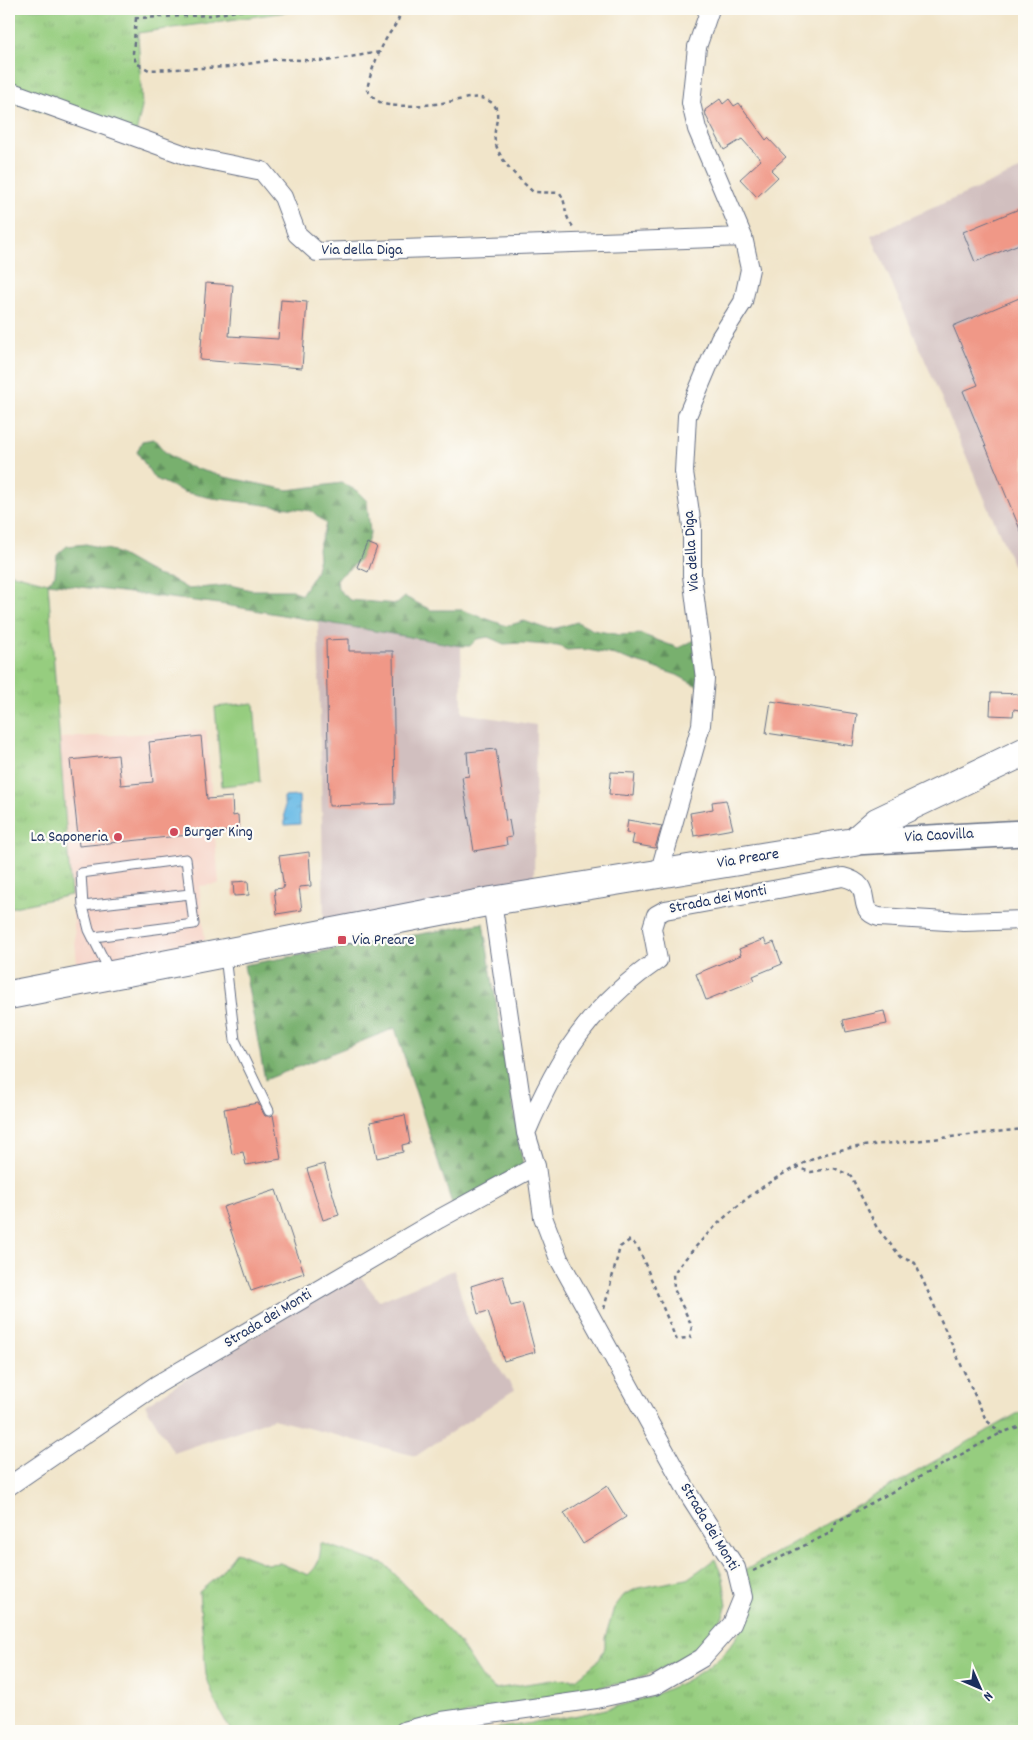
<svg xmlns="http://www.w3.org/2000/svg" width="1033" height="1740" viewBox="0 0 1033 1740" font-family="Dekko,sans-serif">
<defs>
<pattern id="grass-tufts" width="24" height="20" patternUnits="userSpaceOnUse" patternTransform="scale(1.25)"><rect width="24" height="20" fill="#96cd7f"/><path d="M3 7l-1-3M5 7V3M7 7l1-3M15 17l-1-3M17 17v-4M19 17l1-3" fill="none" stroke="#81b070"/></pattern>
<pattern id="forest-firs" width="22" height="20" patternUnits="userSpaceOnUse" patternTransform="scale(1.25)"><rect width="22" height="20" fill="#78b06e"/><path d="M5 1l3.5 6h-7zM16 11l3.5 6h-7z" fill="#62905e"/></pattern>
<pattern id="water-ripples" width="26" height="14" patternUnits="userSpaceOnUse" patternTransform="scale(1.25)"><rect width="26" height="14" fill="#6bbbe6"/><path d="M2 4q2-2 4 0t4 0M15 11q2-2 4 0t4 0" fill="none" stroke="#5798be"/></pattern>
</defs>
<rect width="100%" height="100%" fill="#fdfcf7"/>
<filter id="ink" filterUnits="userSpaceOnUse"><feTurbulence type="fractalNoise" baseFrequency=".02" numOctaves="2"/><feDisplacementMap in="SourceGraphic" scale="10" xChannelSelector="R" yChannelSelector="G"/><feConvolveMatrix kernelMatrix="1 2 1 2 8 2 1 2 1" color-interpolation-filters="sRGB"/></filter>
<filter id="wash" filterUnits="userSpaceOnUse"><feTurbulence type="fractalNoise" baseFrequency=".0096" numOctaves="4" result="noise"/><feDisplacementMap in="SourceGraphic" scale="20" xChannelSelector="R" yChannelSelector="G"/><feGaussianBlur stdDeviation="1.12" result="paint"/><feColorMatrix in="noise" values="0 0 0 0 0 0 0 0 0 0 0 0 0 0 0 0 0 1.4 0 .05"/><feComposite in="paint" operator="in"/></filter>
<g filter="url(#wash)">
<rect width="100%" height="100%" fill="#f1e5ca"/>
<!-- built -->
<path fill="#f6d1c5" d="M206 730 219 884 199 886 205 940 77 965 60 738Z"/>
<!-- industrial -->
<path fill="#d1bfbf" d="M1024 168V590L871 235Z
M318 621 461 646 462 713 536 725 534 885 324 925Z
M454 1270 468 1320 514 1390 416 1456 273 1419 174 1453 145 1405 357 1272 379 1301Z"/>
<!-- grass -->
<path fill="url(#grass-tufts)" stroke="#587e6e" d="M9 9H293V11L138 33 142 107 134 142 9 101Z
M9 573 48 583 71 895 9 908Z
M1020 1412 1024 1421V1731H478C555 1719 730 1704 748 1608 750 1596 746 1583 744 1571Z
M321 1543 386 1565 459 1642 483 1679 495 1689 551 1680 576 1679 599 1660 605 1647V1638L614 1608 624 1595 638 1588 687 1579 715 1559 723 1578 727 1605 723 1616 714 1632 697 1647 680 1660 651 1673 622 1683 505 1705 400 1731H231L216 1704 206 1675 199 1592 219 1575 236 1552 267 1564 280 1563 308 1575C319 1566 320 1558 321 1543Z"/>
<!-- forest -->
<path fill="url(#forest-firs)" stroke="#4a7066" d="M154 439 166 453 187 466 225 477 288 490 342 483 357 491 367 501 370 533 363 557 337 579 338 589 350 600 397 604 405 597 431 610H462L507 626 524 621 547 629 557 628 577 622 593 630 620 635 641 634 678 648 695 640 699 687 677 675 615 655 582 649 567 650 558 646 522 643 504 644 488 637 477 639 470 646H461L219 604 48 583 55 575 57 555 67 546 86 544 114 551 156 575 171 579 188 589 230 585 251 590H293L301 595 315 573 319 558 318 549 326 524 312 511 212 498 184 492 154 478 137 452 142 441Z
M483 923 525 1177 456 1216 395 1028 265 1080 244 965Z"/>
<!-- garden -->
<path fill="#96cd7f" stroke="#587e6e" d="M254 703 260 782 222 786 215 707Z"/>
<!-- water -->
<path fill="url(#water-ripples)" stroke="#4375a2" d="M299 796 300 824 285 825 284 797Z"/>
<g id="blocks">
<!-- building -->
<path fill="#f09887" d="M720 99 723 104 729 99 734 106 739 103 766 140 768 138 786 157 771 170 778 177 757 197 740 179 761 160 742 139 724 150 706 116 705 110Z
M1024 207V242L975 262 963 232Z
M206 283 233 285 229 336 278 339 281 300 307 302 302 368 200 360Z
M1024 296V539L963 391 978 385 953 326Z
M367 543 377 547 368 572 357 567Z
M349 639V651H393L395 804 329 806 326 640Z
M991 693 1024 694V711L1014 709 1013 716 990 715Z
M771 701 857 714 853 746 766 733Z
M201 736 207 799 232 797 233 816 238 815 239 830 79 846 70 760 118 755 121 785 153 782 149 742Z
M496 749 506 821 509 820 512 837 506 838 507 845 474 851 462 777 469 776 467 752Z
M611 772 635 773 633 796 609 794Z
M726 800 733 829 694 836 690 813 713 809 712 802Z
M628 820 662 826 655 848 632 844 634 834 626 833Z
M309 852 311 886 299 887 302 910 277 914 274 889 284 888 279 856Z
M248 881 249 895 234 896 233 882Z
M764 939 767 945 774 942 782 964 753 976 755 980 706 1000 696 974 741 955 739 949Z
M884 1011 887 1024 846 1032 843 1020Z
M258 1103 265 1116 273 1115 281 1159 246 1165 243 1152 232 1154 224 1109Z
M405 1115 410 1143 402 1145 403 1152 377 1158 370 1122Z
M324 1164 339 1215 323 1220 307 1169Z
M276 1190 304 1273 251 1291 223 1207Z
M503 1276 511 1306 522 1303 535 1352 504 1361 488 1311 478 1314 471 1286Z
M607 1486 626 1517 583 1544 564 1513Z"/>
</g>
</g>
<g filter="url(#ink)">
<use href="#blocks" fill-opacity="0" stroke="#666f84" stroke-width="1"/>
<g fill="none" stroke-linecap="round" stroke-linejoin="round">
<!-- lane casing -->
<g stroke="#666f84" stroke-width="11">
<path id="lane" d="M83 906 190 894
M94 937 194 924 186 859 81 873 83 906 89 930 110 972
M225 956 235 1040 269 1111"/>
</g>
<!-- street casing -->
<g stroke="#666f84" stroke-width="20">
<path id="street" d="M9 91 188 156 262 171 283 197 297 234 317 252 743 237
M659 874 701 725 705 679 692 575V526L684 472 687 416 720 338 743 302 750 269 743 237 697 129 691 103 697 47 710 9
M526 1133C558 1057 589 1007 658 960L652 928 656 915 665 910 843 877C878 885 852 910 879 917L964 922 1024 920
M9 1486 158 1384 439 1219 536 1166
M404 1731 442 1721 596 1699 654 1686 702 1658 732 1624 743 1597 736 1568 691 1498 559 1259 543 1217 536 1166 526 1133 492 901"/>
</g>
<!-- secondary casing -->
<g stroke="#666f84" stroke-width="28">
<path id="secondary" d="M854 842 1024 833"/>
</g>
<!-- primary casing -->
<g stroke="#666f84" stroke-width="30">
<path id="primary" d="M9 995 492 901 854 842 877 822 1024 752"/>
</g>
<!-- path -->
<path stroke="#666f84" stroke-width="2.5" stroke-dasharray="4 4" stroke-linecap="butt" d="M136 9V18L211 15 250 9
M400 9C401 22 391 29 385 41 377 56 370 73 367 90 373 97 379 104 389 105 406 107 436 105 453 101 464 99 477 95 487 100 506 108 492 127 495 141 500 163 518 177 533 192L560 193C568 205 562 214 574 228
M136 18 133 53 136 63 149 70 228 67 279 59 326 61 380 52
M795 1167 811 1172 834 1168 851 1176 877 1228 901 1257 915 1263 986 1420 1001 1433 1021 1426 1024 1430
M604 1309 620 1247 630 1240 638 1247 676 1339 690 1338 692 1326 674 1289 673 1274C711 1225 760 1180 818 1157 844 1146 876 1145 904 1142 944 1138 984 1133 1024 1129
M753 1571 832 1532 836 1522 1001 1433"/>
<!-- lane -->
<use href="#lane" stroke="#fff" stroke-width="9"/>
<!-- street -->
<use href="#street" stroke="#fff" stroke-width="18"/>
<!-- secondary -->
<use href="#secondary" stroke="#fff" stroke-width="25"/>
<!-- primary -->
<use href="#primary" stroke="#fff" stroke-width="28"/>
</g>
</g>
<!-- markers -->
<g fill="#d1495b" stroke="#fdfcf7" stroke-width="2">
<circle cx="174" cy="832" r="5"/>
<circle cx="118" cy="837" r="5"/>
<rect x="337" y="935" width="10" height="10" rx="2.5"/>
</g>
<g text-anchor="middle" dominant-baseline="central" stroke-width="4.5" stroke-linejoin="round" paint-order="stroke">
<!-- street labels -->
<g font-size="16" fill="#1b2f5e" stroke="#fdfcf7">
<text x="362" y="250">Via della Diga</text>
<text transform="translate(692 551) rotate(-94)">Via della Diga</text>
<text transform="translate(939 836) rotate(-3)">Via Caovilla</text>
<text transform="translate(748 859) rotate(-9)">Via Preare</text>
<text transform="translate(718 900) rotate(-11)">Strada dei Monti</text>
<text transform="translate(268 1319) rotate(-31)">Strada dei Monti</text>
<text transform="translate(709 1527) rotate(59)">Strada dei Monti</text>
</g>
<!-- poi labels -->
<g font-size="16" fill="#1b2f5e" stroke="#fdfcf7" text-anchor="start">
<text x="184" y="832">Burger King</text>
<text x="108" y="837" text-anchor="end">La Saponeria</text>
<text x="352" y="940">Via Preare</text>
</g>
</g>
<!-- margin -->
<rect width="1033" height="1740" fill="none" stroke="#fdfcf7" stroke-width="30"/>
<!-- north arrow -->
<g transform="translate(980 1688) rotate(135)" stroke="#fdfcf7" stroke-width="4" paint-order="stroke">
<path d="M0-4L9 19L0 12L-9 19Z" fill="#1b2f5e"/>
<text y="-8" font-size="14" font-weight="bold" text-anchor="middle" fill="#1b2f5e">N</text>
</g>
</svg>
